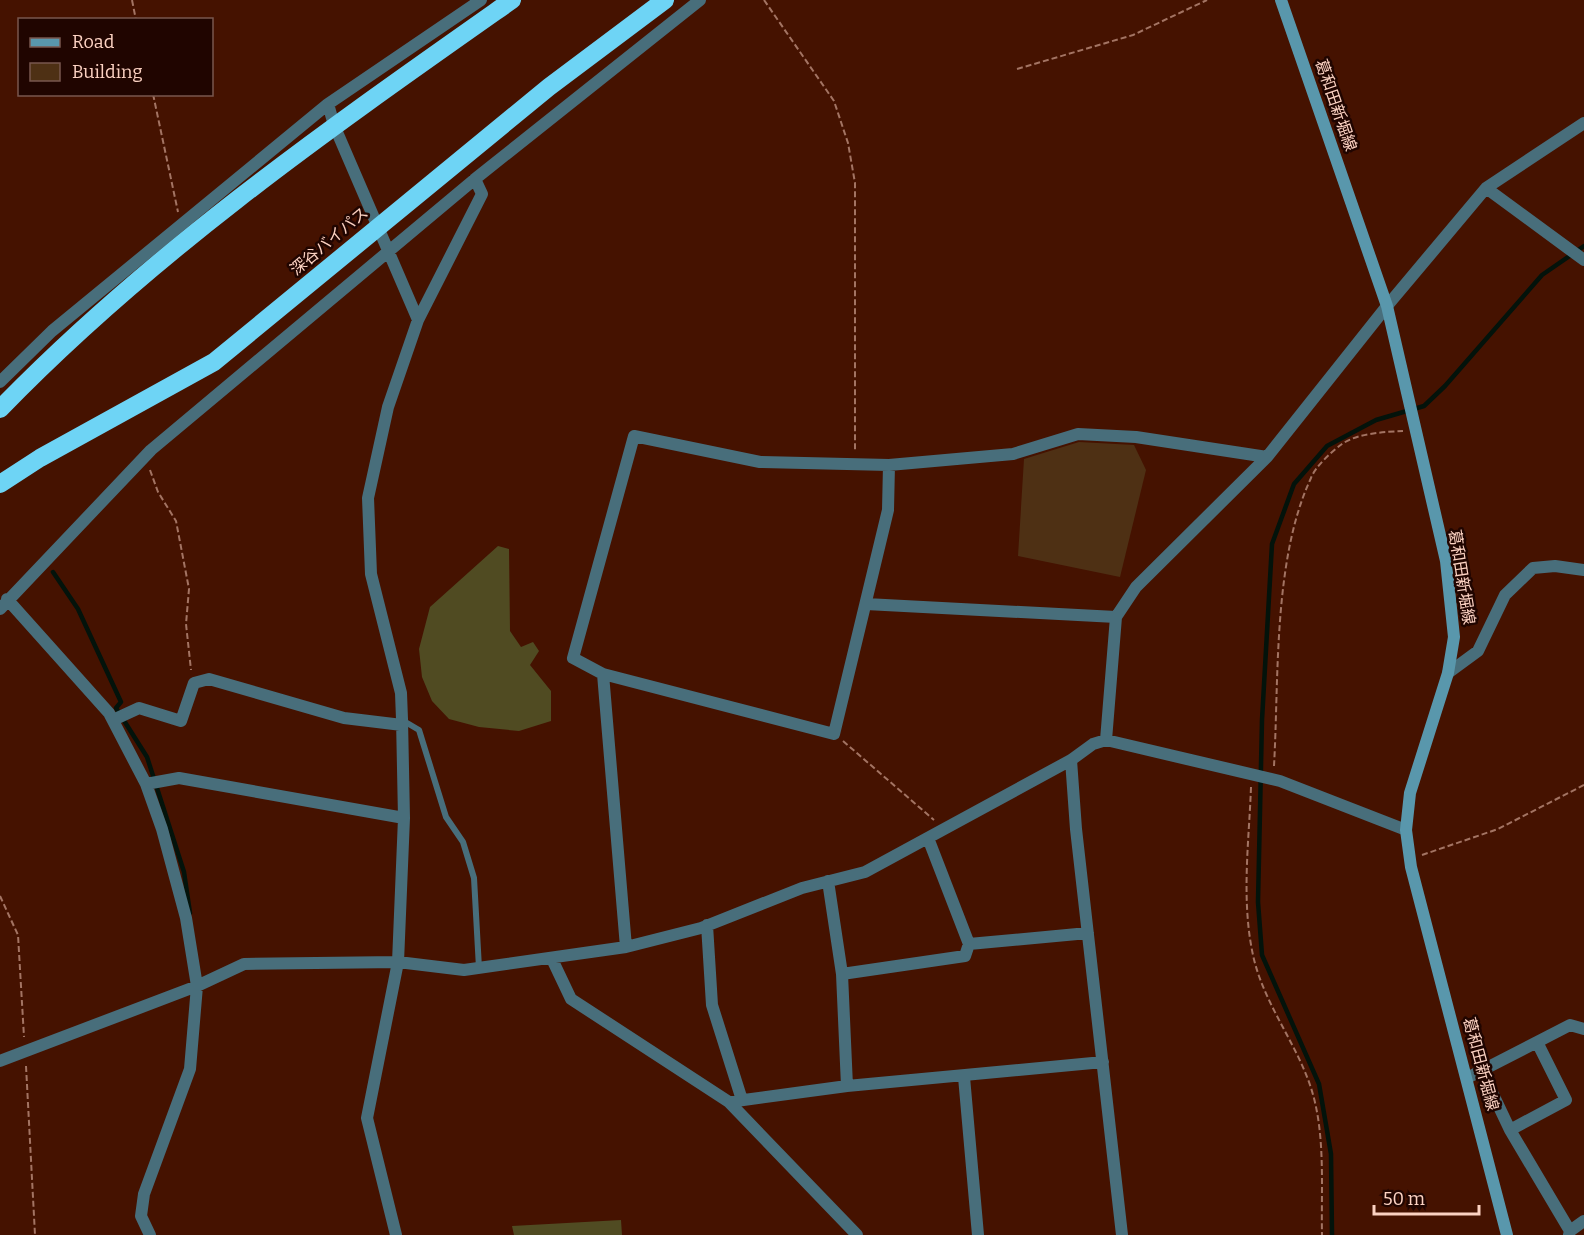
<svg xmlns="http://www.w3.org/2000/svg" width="1584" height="1235" viewBox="0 0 1584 1235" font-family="Bitter,'Noto Sans JP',serif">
<rect width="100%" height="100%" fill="#451200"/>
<!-- forest -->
<path fill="#504b22" d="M498 546 509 549 510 631 521 647 533 642 539 651 530 665 551 691V721L519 731 479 727 449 719 432 701 422 677 419 649 430 607Z
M621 1220 622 1235H514L512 1226Z"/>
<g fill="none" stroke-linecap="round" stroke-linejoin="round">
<!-- stream -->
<path stroke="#03130b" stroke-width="4.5" d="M53 572 78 609 121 702 116 708 147 757 184 872 190 913
M1332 1235 1331 1154 1319 1084 1262 955 1258 902 1262 720 1272 544 1294 484 1327 446 1376 420 1424 406 1445 386 1542 275 1584 246"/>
</g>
<!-- building -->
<path fill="#4e3014" d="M1079 442 1134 445 1146 470 1120 577 1018 556 1024 459Z"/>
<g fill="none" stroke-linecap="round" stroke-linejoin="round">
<!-- path -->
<path stroke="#a37463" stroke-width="2" stroke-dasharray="6 3" stroke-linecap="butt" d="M132 0 136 20
M764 0 834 101 848 143 855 183V452
M1017 69 1133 35 1207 0
M153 94 178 212
M150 470 158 492 176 521 189 589 186 624 191 670
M843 741 934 820
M1274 766C1279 677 1273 559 1311 478 1315 467 1332 451 1342 444 1358 433 1384 432 1403 431
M1251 787C1249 842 1241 900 1253 955 1263 1002 1295 1041 1310 1085 1326 1131 1321 1187 1322 1235
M1422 855 1498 829 1584 785
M0 896 18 935 24 1037
M26 1066 35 1235"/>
<!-- lane -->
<path stroke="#486e7b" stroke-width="6" d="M402 720 419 730 446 817 463 842 474 878 479 968"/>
<!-- street -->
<path stroke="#486e7b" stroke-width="12" d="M328 104 334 125 418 320
M1486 188 1584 260
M0 382 52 331 328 104 481 0
M889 465 888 510 834 734 603 674 573 658 634 436 760 462 889 465 1013 454 1078 434 1136 437 1267 457
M7 599 109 713 146 784 162 829 186 918 197 986 190 1069 144 1194 141 1216 150 1235
M866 604 1116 617
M0 609 151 450 475 179 700 0
M1448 673 1478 651 1505 595 1533 568 1555 566 1584 570
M603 674 626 947
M113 720 139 708 181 721 194 683 209 679 344 718 402 725
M1106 740 1116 617 1136 587 1267 457 1387 306 1486 188 1584 123
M1071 760 1076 829 1122 1235
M146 784 179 778 404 818
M928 838 969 944
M828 881 842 974 847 1086
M707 925 712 1005 742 1100
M552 959 571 999 729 1102 857 1235
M842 974 965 956 969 944 1088 933
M0 1061 197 986 244 964 398 962 464 970 626 947 701 928 802 888 865 872 1071 760 1093 744 1106 740 1280 781 1406 830
M1482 1071 1510 1130 1570 1231
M964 1077 978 1235
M1467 1078 1570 1025 1584 1029
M729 1102 847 1086 1103 1062
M1510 1130 1566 1100 1537 1042
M396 1235 367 1118 398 962 404 818 402 719 401 693 371 574 368 498 388 407 418 320 482 194 475 179
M1569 1235 1570 1231 1584 1221"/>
<!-- secondary -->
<path stroke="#5997ac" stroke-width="12" d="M1281 0 1387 306 1446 561 1454 637 1448 673 1410 793 1406 830 1411 867 1507 1235"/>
<!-- highway -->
<path stroke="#6ed4f5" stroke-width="18" d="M0 409C153 251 333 126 512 0
M0 484 40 458 214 362 549 87 665 0"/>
</g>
<g text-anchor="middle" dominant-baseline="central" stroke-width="5" stroke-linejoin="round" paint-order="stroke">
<!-- street labels -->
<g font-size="16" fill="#fcd2c2" stroke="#200500">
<text transform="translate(1336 105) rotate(71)">葛和田新堀線</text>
<text transform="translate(329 241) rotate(-40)">深谷バイパス</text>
<text transform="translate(1462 577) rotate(81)">葛和田新堀線</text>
<text transform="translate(1481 1064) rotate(75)">葛和田新堀線</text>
</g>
</g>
<!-- legend -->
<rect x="18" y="18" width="195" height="78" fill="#200500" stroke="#78574e" stroke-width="1.5"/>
<rect x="30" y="38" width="30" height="9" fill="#5997ac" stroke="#78574e" stroke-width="1.5"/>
<text x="72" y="48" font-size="18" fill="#fcd2c2">Road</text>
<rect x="30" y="63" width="30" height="18" fill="#4e3014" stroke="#78574e" stroke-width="1.5"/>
<text x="72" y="78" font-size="18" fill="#fcd2c2">Building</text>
<!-- scale -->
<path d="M1374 1205v9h105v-9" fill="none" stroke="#fcd2c2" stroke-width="3"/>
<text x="1383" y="1205" font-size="18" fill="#fcd2c2" stroke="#200500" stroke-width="4.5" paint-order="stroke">50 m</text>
</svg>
